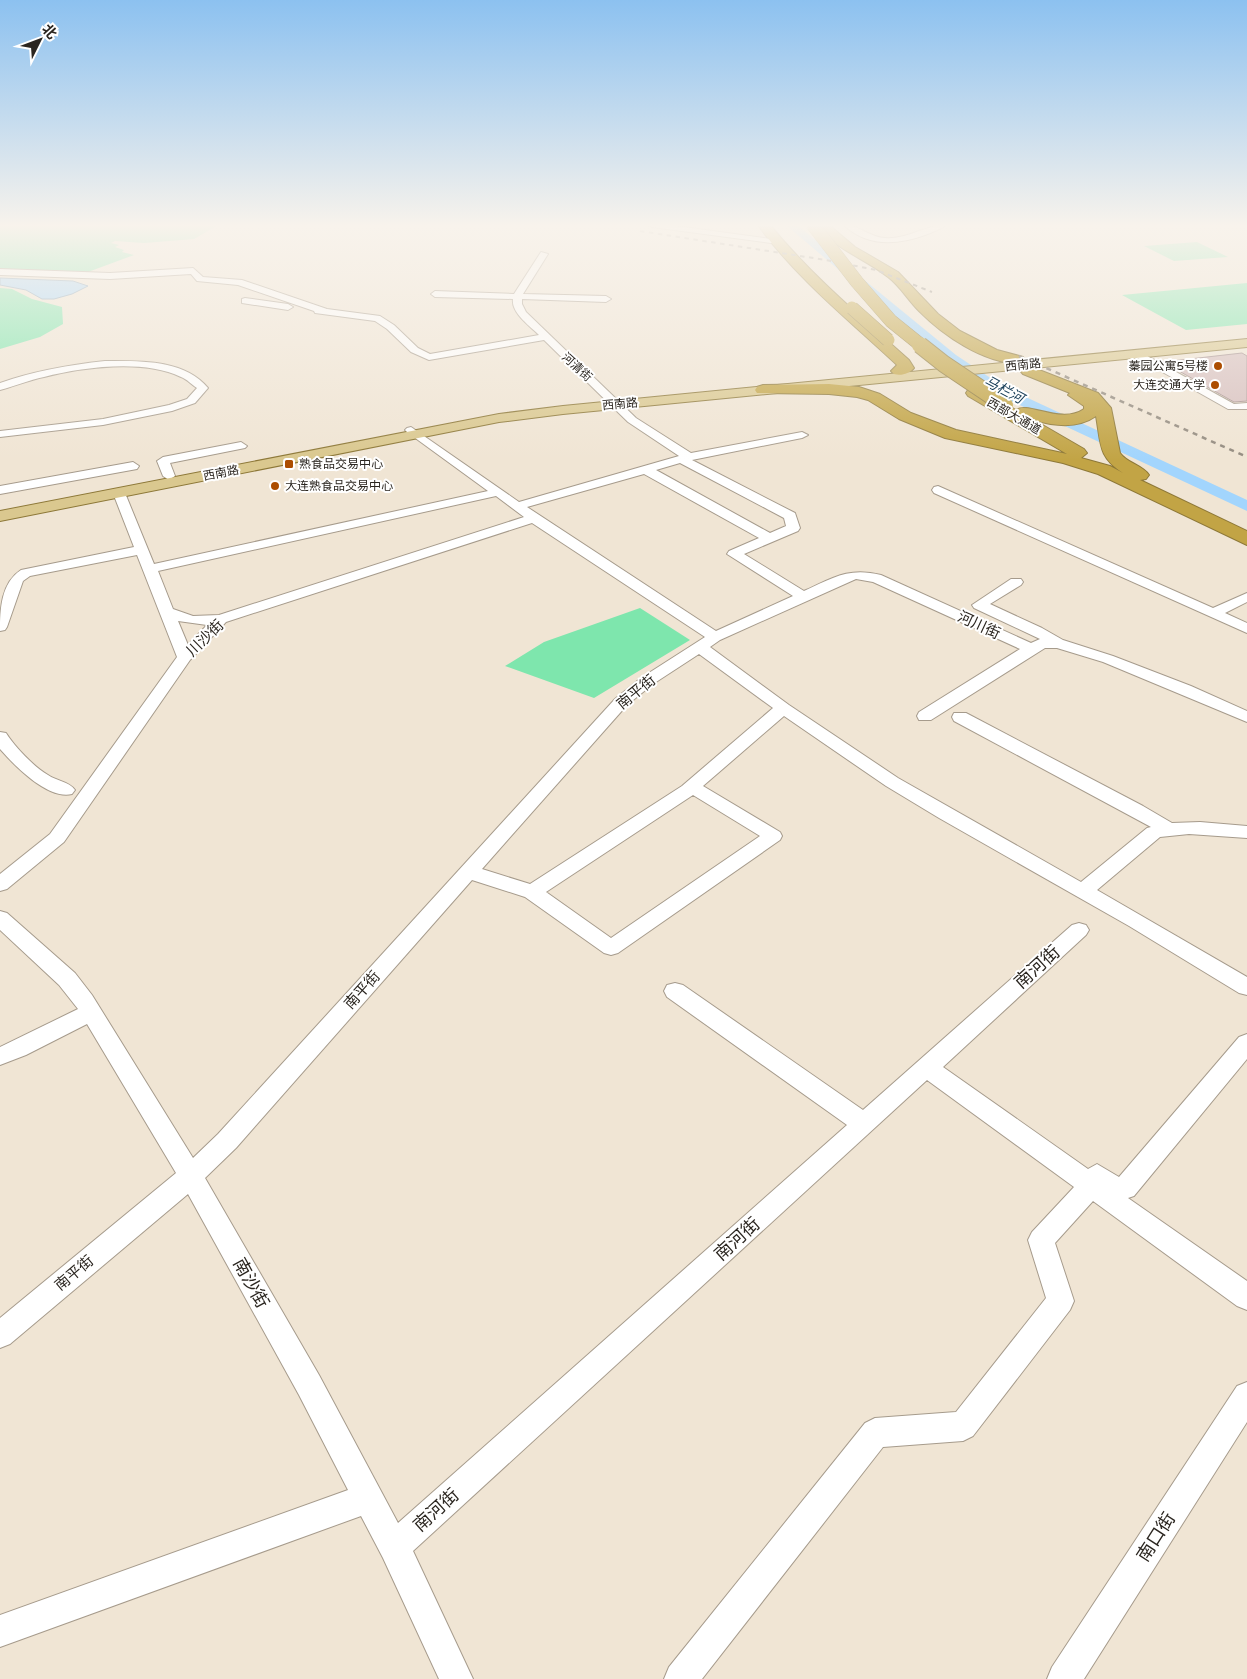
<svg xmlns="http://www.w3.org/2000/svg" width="1247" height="1679" viewBox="0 0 1247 1679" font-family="'Varela Round','Noto Sans SC',sans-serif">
<rect width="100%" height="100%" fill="#f0e5d4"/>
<!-- green -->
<path fill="#7ee6ad" d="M0 225H218L194 239 144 243 115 241 111 243 119 245 115 247 124 250 122 252 134 255 88 272 48 270H0Z
M1197 242 1228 257 1174 261 1144 246Z
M1247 283V324L1186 330 1122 295Z
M0 288 12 289 32 299 62 307 63 324 40 337 0 349Z
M640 608 690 640 594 698 505 666 544 642Z"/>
<!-- water -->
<path fill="#a2d5fd" stroke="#7ea0bb" d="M0 278 73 281 88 286 72 294 54 299H42L26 290 0 285Z"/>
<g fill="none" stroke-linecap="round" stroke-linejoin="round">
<!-- river -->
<path fill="#a2d5fd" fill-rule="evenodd" d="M786 225H797L956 355 1004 387 1247 500V511L994 393 946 361Z"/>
</g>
<!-- building -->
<path fill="#d8c1c0" stroke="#a89392" d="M1242 353 1247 356V401L1234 402 1163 362Z"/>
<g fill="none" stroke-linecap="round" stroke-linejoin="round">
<!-- minor casing -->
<g stroke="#a69b8c" stroke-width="2">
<path id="minor" d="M648 225H669L778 240 782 242 778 244 652 227Z
M844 225C859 225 869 237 885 238 907 240 925 225 946 225 940 230 932 232 925 235 897 245 867 247 844 225Z
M541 252 548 254 523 294 606 296 611 299 606 302 522 299V304L526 312 636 418 691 453 802 432 808 435 802 438 692 460 795 513 800 528 798 531 744 554 804 591C833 578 848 567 881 575L1031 643 1040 639 974 608 972 605 1011 579H1021L1023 582 1021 585 990 604 1042 628 1063 640 1113 656 1191 686 1247 711V722L1103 662 1057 648H1045L931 720H919L917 716 919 712 1020 649 873 582 856 579 720 640 710 647 789 705 898 778 1081 882 1147 828 1151 827 954 721 952 717 954 713H966L1143 806 1172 823 1200 822 1247 826V838L1189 834 1160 837 1097 890 1247 977V995L1239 993 1129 926 939 818 886 786 784 716 703 786 780 832 782 836 780 840 618 953 611 955 604 953 525 897 472 880 236 1148 205 1178 319 1375 398 1523 847 1125 667 997 664 991 667 985 675 983 683 985 863 1110 1072 925 1079 923 1086 925 1089 930 1086 935 943 1067 1088 1169 1097 1164 1119 1177 1239 1037 1247 1034V1059L1134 1196 1128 1198 1247 1281V1310L1237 1306 1093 1201 1055 1243 1074 1301 1070 1310 973 1436 963 1441 883 1447 702 1679H664L669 1667 865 1423 875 1418 956 1412 1046 1298 1028 1240 1032 1232 1074 1187 927 1080 413 1551 473 1679H439L383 1558 361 1516 0 1647V1615L348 1490 299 1395 188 1194 10 1344 0 1348V1318L176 1173 87 1024 26 1055 0 1065V1047L78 1009 59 985 0 930V911L7 913 75 973 92 995 193 1158 218 1134 615 699 641 678 705 637 532 523 226 622 190 660 64 842 7 889 0 891V874L50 834 177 657 137 555 30 576 23 581 7 627 5 630 0 631C0 609 1 583 21 570L134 547 113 493 115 490 119 489 125 493 154 564 488 491 407 432 405 430 407 428 411 427 519 502 679 456 628 422 544 340 429 360 411 352 387 329 375 321 315 313 314 311 238 285 197 281 191 274 110 279 0 275V269L110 273 193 268 203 277 242 280 327 309 380 316 394 325 418 348 430 354 539 335C530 326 511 313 513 299L435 297 431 294 435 291 514 294ZM680 463 784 518 786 526 770 533 656 470ZM644 474 759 538 729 551 727 554 793 596 716 631 527 507ZM496 496 524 517 219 615 193 616 173 609 158 571ZM178 621 207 625 188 645ZM699 654 773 708 682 786 530 884 482 869 627 705 653 684ZM693 795 760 836 611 938 546 892Z
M245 298 288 304 293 307 288 310 242 303V299Z
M1138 351 1234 404 1247 403V409H1228L1134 356 1133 354Z
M105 361C140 361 184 359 208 388L195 403 172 411 103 425 0 437V431L103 419 169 405 187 399 197 388C192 385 187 379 181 377 144 359 83 367 44 377 29 380 15 386 0 390V383C34 371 69 365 105 361Z
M241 442 247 446 245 448 170 463 175 476 169 480 163 476 157 461 163 457Z
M133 462 139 466 137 469 0 494V486Z
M938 486 1213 608 1247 593V602L1225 613 1247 623V633L934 493 932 490 934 487Z
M0 732 6 733C15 747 34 767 48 775 56 781 69 781 75 790L72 794C48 800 15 766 0 749Z
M1247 1382V1422L1084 1679H1047L1052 1667 1237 1386Z"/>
</g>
<!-- major casing -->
<g stroke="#8d7838" stroke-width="2">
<path id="major" d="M1247 339V347L563 414 499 422 0 521V511L499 414 563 406Z"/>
</g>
<!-- highway casing -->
<g stroke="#8d7838" stroke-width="2">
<path id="highway" d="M758 225H770C811 275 861 317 909 360L914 368C909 374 901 376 894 374L891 371 897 365C850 321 796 278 758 225Z
M816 225H829L855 247 898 272 938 314 960 331 997 350 1023 357 1025 361 1033 362 1036 365 1034 368 1098 393 1111 408 1120 453C1127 463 1142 465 1149 475L1146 479 1140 480 1247 531V545L1098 474 1063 463 945 438 899 419 868 400 857 397 829 394 757 393 755 390 757 387 763 385 829 384 859 387 880 394 911 413 956 430 1067 454 968 396 966 393 968 390H980L1016 410C1028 401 1061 425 1084 409V406L1068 395 1070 393 1023 374 1017 367 1019 364C982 362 944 336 919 311 908 300 900 286 888 277 864 258 836 250 816 225ZM1096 416C1101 444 1098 457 1123 473L1110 466 1081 458 1087 453 1084 449 1034 420C1054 426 1078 429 1096 416Z"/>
</g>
<!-- minor -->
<use href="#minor" fill="#fff" fill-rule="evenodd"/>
<!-- major -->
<use href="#major" fill="#dac88f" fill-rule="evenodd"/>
<!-- highway -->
<use href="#highway" fill="#c2a445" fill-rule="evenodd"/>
<!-- rail-far1 -->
<path stroke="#948c80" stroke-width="2" stroke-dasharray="4.5 4.5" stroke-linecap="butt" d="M640 231 826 260 876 270 932 292"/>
<!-- rail -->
<path stroke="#948c80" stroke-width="2.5" stroke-dasharray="5 5" stroke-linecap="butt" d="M1019 356 1247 457"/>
<!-- highway-bridge-far1 casing -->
<g stroke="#8d7838" stroke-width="14" stroke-linecap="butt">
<path id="highway-bridge-far1" d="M813 225 857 282 891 321 922 346
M852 308 888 340"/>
</g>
<!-- highway-bridge casing -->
<g stroke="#8d7838" stroke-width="18" stroke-linecap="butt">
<path id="highway-bridge" d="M920 345 944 364 1005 405"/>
</g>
<!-- highway-bridge-far1 -->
<use href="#highway-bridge-far1" stroke="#c2a445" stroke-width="13"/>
<!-- highway-bridge -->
<use href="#highway-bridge" stroke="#c2a445" stroke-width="16"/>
</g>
<!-- sky -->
<linearGradient id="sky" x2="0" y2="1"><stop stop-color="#8cc1f0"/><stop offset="0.49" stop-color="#f8f3ec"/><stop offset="1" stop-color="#f8f3ec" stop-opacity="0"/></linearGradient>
<rect width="1247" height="460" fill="url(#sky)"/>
<!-- markers -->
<g fill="#ac4d00" stroke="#fff" stroke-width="2">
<circle cx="1218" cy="366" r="5"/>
<circle cx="1215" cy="385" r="5"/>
<rect x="284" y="459" width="10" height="10" rx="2.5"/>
<circle cx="275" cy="486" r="5"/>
</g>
<g text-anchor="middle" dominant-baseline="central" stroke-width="4" stroke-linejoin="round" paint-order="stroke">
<!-- far-street labels -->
<g font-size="12" fill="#2b2620" stroke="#fff">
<text transform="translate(1023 365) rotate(-6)">西南路</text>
<text transform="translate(577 367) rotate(42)">河清街</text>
<text transform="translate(620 404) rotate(-5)">西南路</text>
<text transform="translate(1014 416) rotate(30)">西部大通道</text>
<text transform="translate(221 473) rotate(-11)">西南路</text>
</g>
<!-- far-poi labels -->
<g font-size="12" fill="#2b2620" stroke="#fff" text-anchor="end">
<text x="1208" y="366">蓁园公寓5号楼</text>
<text x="1205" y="385">大连交通大学</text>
<text x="299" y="464" text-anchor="start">熟食品交易中心</text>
<text x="285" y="486" text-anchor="start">大连熟食品交易中心</text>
</g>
<!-- far-water labels -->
<g font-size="14" font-style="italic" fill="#133954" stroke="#fff">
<text transform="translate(1004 390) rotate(28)">马栏河</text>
</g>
<!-- street labels -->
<g font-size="15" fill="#2b2620" stroke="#fff">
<text transform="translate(979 625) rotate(25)">河川街</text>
<text transform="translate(205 638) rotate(-44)">川沙街</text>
<text transform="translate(636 692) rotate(-39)">南平街</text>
<text transform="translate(362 990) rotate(-48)">南平街</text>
<text transform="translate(74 1273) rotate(-40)">南平街</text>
</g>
<!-- near-street labels -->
<g font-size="18" fill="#2b2620" stroke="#fff">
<text transform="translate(1037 967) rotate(-42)">南河街</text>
<text transform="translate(737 1239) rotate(-42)">南河街</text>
<text transform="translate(251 1283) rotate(61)">南沙街</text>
<text transform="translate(436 1510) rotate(-42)">南河街</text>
<text transform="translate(1156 1537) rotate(-57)">南口街</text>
</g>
</g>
<!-- north arrow -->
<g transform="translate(40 40) rotate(48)" stroke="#ffffff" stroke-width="4" paint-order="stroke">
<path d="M0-4L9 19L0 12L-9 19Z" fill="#2b2620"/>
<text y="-8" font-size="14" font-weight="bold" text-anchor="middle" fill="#2b2620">北</text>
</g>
</svg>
